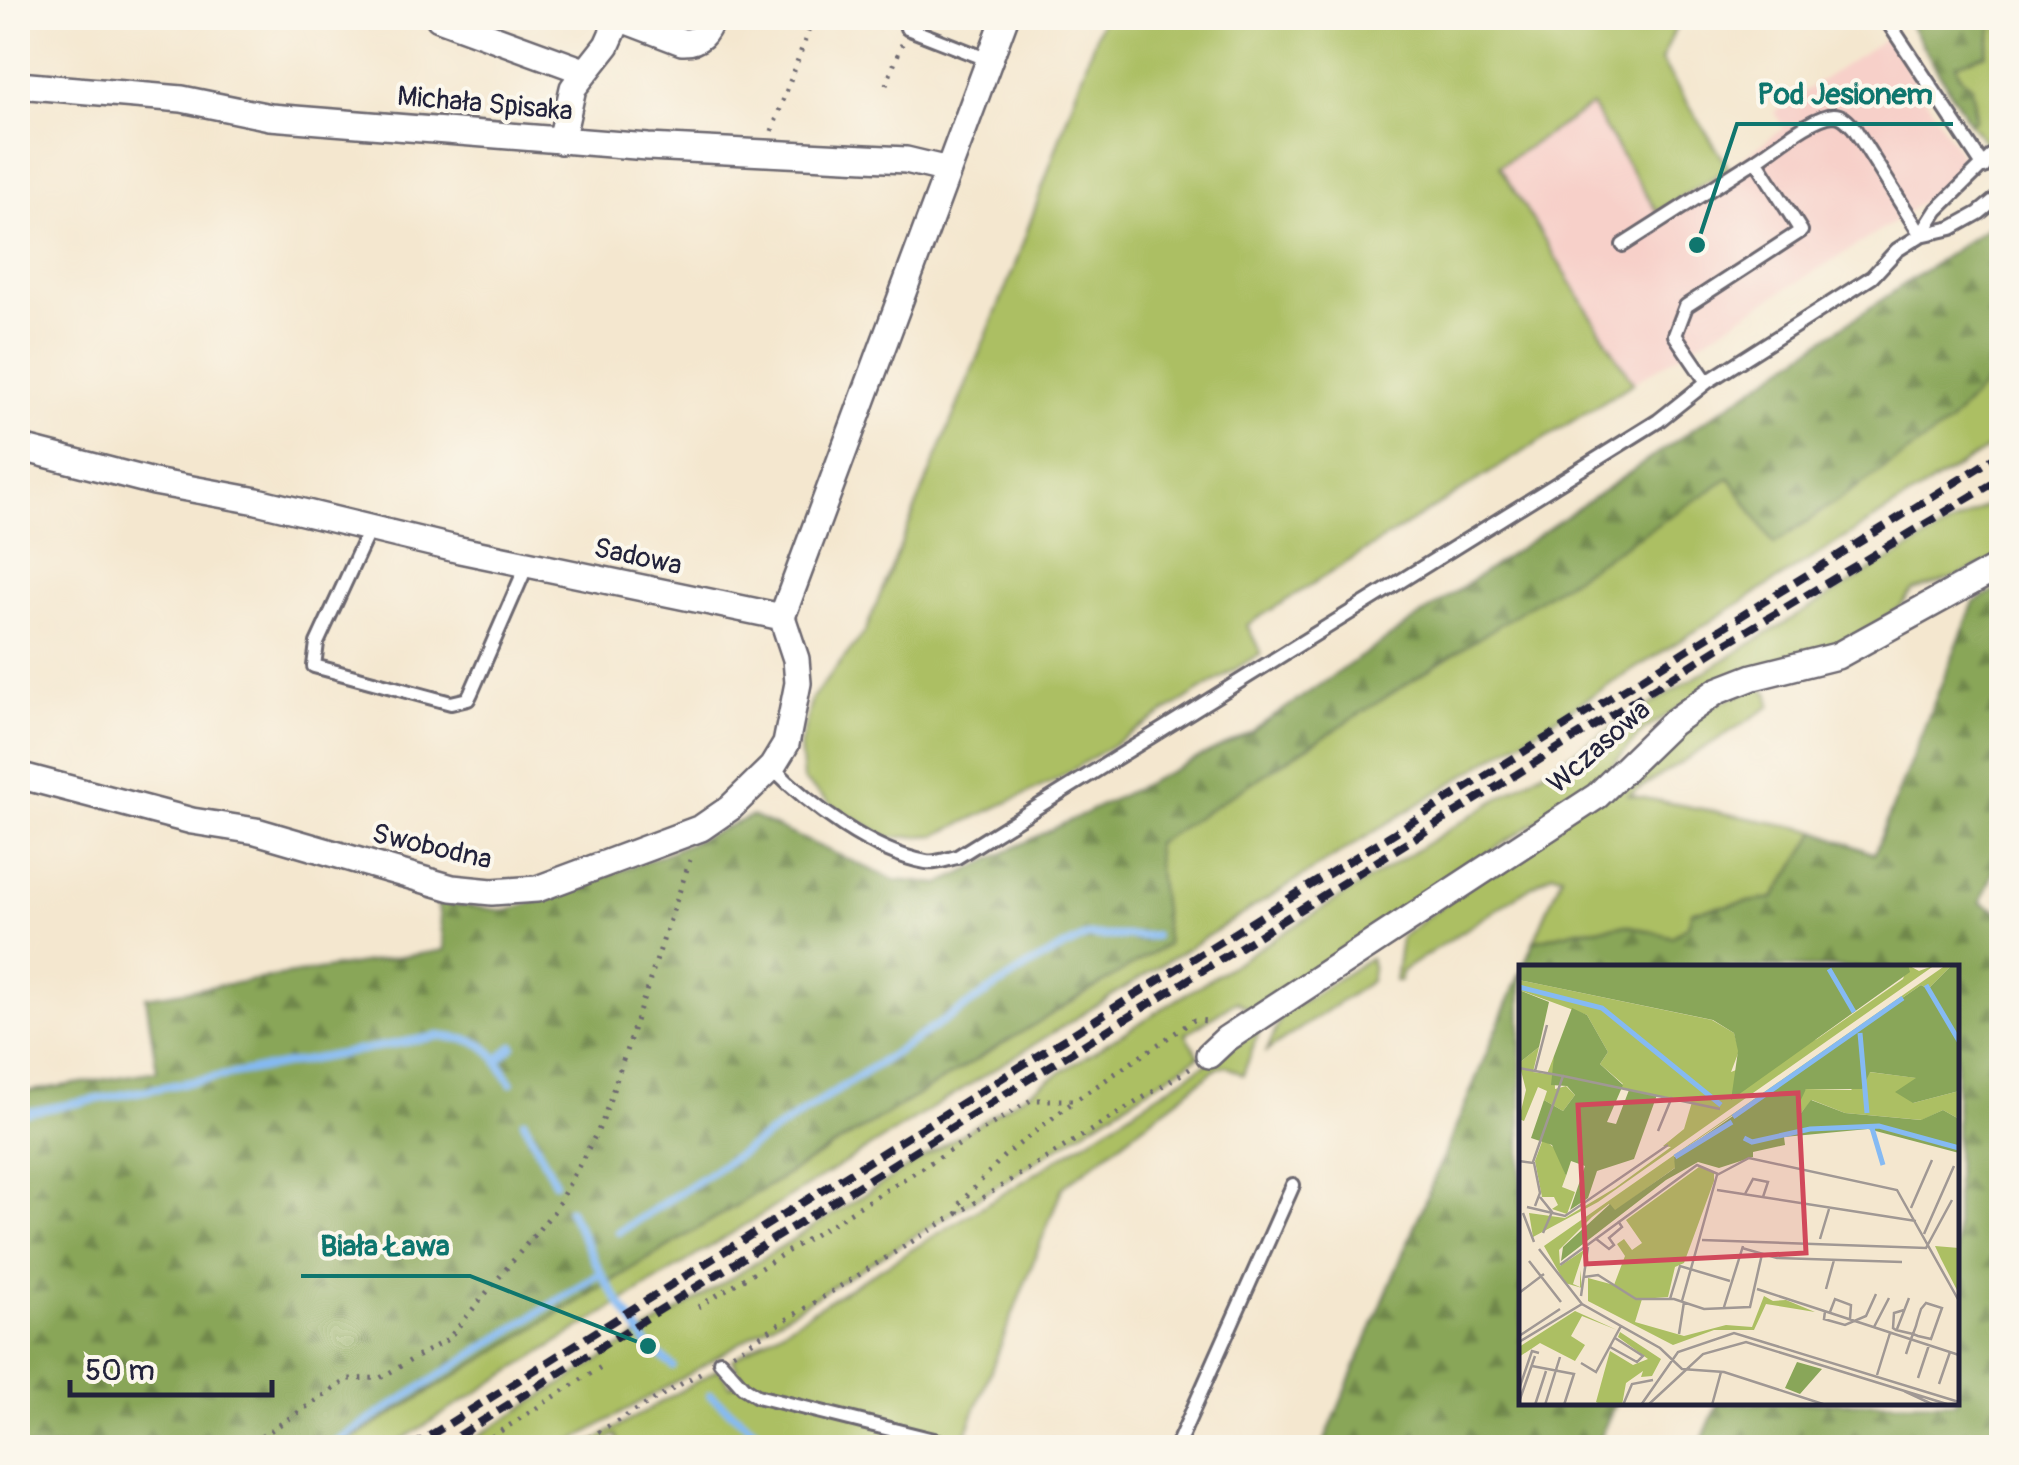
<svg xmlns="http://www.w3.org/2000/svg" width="2019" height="1465" viewBox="0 0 2019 1465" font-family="Pangolin,sans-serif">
<defs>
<pattern id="forest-firs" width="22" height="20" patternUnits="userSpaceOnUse" patternTransform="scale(2.5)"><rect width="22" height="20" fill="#89a659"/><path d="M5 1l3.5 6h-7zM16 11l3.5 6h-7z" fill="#70874b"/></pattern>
</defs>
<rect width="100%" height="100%" fill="#fbf7ec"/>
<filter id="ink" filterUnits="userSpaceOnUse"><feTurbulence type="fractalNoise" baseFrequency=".01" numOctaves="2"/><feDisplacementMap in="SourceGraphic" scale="20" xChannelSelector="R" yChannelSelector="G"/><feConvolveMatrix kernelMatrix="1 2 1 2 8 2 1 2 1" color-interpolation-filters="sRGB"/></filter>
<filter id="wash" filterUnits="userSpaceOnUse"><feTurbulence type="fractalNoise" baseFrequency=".0048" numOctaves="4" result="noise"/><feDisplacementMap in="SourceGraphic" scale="40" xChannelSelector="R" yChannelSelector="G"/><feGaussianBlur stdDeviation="2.25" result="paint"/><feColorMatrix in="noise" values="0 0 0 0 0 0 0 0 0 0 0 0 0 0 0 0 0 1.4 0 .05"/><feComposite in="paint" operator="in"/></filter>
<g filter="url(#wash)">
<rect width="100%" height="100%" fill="#f4e7cf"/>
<!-- built -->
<path fill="#f7d0c9" d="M1887 37 1967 165 1898 220 1633 383 1498 167 1591 106 1658 212 1729 168 1784 128 1774 112Z"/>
<!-- grass -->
<path fill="#acbf63" stroke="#67704f" stroke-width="2.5" d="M1102 18H1680L1661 61 1729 168 1657 212 1591 106 1499 166 1633 383 1247 625 1261 653 1056 780 937 835 889 838 832 805 803 780 800 746 812 698 865 632 1014 268Z
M1995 18H2001V120L1985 143 1969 122 1975 120C1979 87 1963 88 1955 64L1986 54Z
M2001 367V440L390 1447 337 1448 1167 944 1154 844 1731 477 1774 543 1946 426Z
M2001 497V557L1956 577 1913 591 1898 609 1850 640 1718 682 1643 731 1601 779 1250 1010 1236 1001 1186 1034 1199 1056 1005 1181 689 1374 562 1447 459 1448 1610 729 1877 567Z
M1761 686 1769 694 1771 706 1629 795 1817 831 1774 898 1692 911 1688 926 1672 937 1627 925 1578 930 1534 941 1562 875 1552 873 1402 971 1400 981H1395L1401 937 1702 709Z
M1370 958 1373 971 1371 981 1267 1051 1282 1015Z
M1260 1029 1243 1075 1226 1066 1217 1068 1062 1188 966 1434 1012 1447 621 1448 616 1435 597 1447 582 1448 718 1369 731 1386 743 1379 732 1360 1022 1182Z"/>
<!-- forest -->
<path fill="url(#forest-firs)" stroke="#56644a" stroke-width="2.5" d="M1906 18H1995L1986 54 1956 64 1959 75 1972 86 1975 120 1969 122Z
M2001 218V367L1946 426 1774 544 1730 478 1155 844 1167 944 337 1447 18 1448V1093L157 1071 146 997 445 950 437 902 507 911 655 858 752 816 894 880 940 884 1251 732Z
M2001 588V852L1981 903 2002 912 2001 1447H1699L1718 1403 1956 1402V968L1523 967 1534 941 1578 930 1627 925 1672 937 1688 926 1692 911 1774 898 1817 831 1874 854 1974 602Z
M1521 971 1522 1402 1615 1403 1596 1447H1322Z"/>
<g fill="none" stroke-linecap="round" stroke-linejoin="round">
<!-- stream -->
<path stroke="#85baf3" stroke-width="8" d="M497 1061 513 1046
M18 1114 438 1036C486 1041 487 1042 511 1083
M524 1121 555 1182
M569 1210 603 1277 648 1346 673 1366
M619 1232 1030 965 1087 936H1154
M710 1395 777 1448
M326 1448 601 1273"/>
</g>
</g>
<g filter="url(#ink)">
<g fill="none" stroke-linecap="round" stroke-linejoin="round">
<!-- service casing -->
<g stroke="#6c676f" stroke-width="18">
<path id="service" d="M1888 22 1984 167
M907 28 989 60
M1921 235 1937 210 2002 146
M1623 245 1756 160
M1707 382 1675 335 1686 306 1801 231 1756 160C1775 148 1812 116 1834 115 1843 115 1848 122 1854 128L1921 235
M370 528 317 643 314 666 451 703 468 699 471 693 527 565
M772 767C810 806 872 852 926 862 936 864 947 859 957 857L1658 421 1707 382 1872 277 1897 250 1921 235 1952 228 1979 213 2002 194
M720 1361 743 1387 757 1396 966 1448
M1176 1448 1293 1185"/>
</g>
<!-- minor casing -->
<g stroke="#6c676f" stroke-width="30">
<path id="minor" d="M439 18 584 71
M619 18 682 42C700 43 706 33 712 18
M18 85 182 99 270 117 648 147 906 160 948 170
M561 141 573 88 607 45 619 18
M18 447 154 482 257 501 460 550 782 617
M782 617 1005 18
M18 775 192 821 256 831 452 888 492 892 537 889 701 828 730 808 772 767 786 744 798 683 796 659 782 617
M1209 1055 1226 1039 1597 796 1672 723 1717 691 1753 677 1837 656 2002 565"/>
</g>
<!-- path -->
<path stroke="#6c676f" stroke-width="5" stroke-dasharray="2.5 8" stroke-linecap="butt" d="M886 85 902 44
M772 131 813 18
M958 1214 959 1204 1004 1156 1073 1102
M698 1307 1031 1100H1076L1194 1020 1208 1021
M733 1353 1191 1068
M244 1448 349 1379 380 1378 448 1339 555 1210 602 1123 690 860
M474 1448 604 1365
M571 1448 707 1369"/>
<!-- service -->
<use href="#service" stroke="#fff" stroke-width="12"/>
<!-- minor -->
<use href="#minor" stroke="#fff" stroke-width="25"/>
<!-- rail -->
<path stroke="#22223b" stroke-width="8" stroke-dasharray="15 8" stroke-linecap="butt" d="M410 1448 2002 453
M439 1448 1728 642 2002 478"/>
</g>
</g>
<g text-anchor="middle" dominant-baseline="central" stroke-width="8" stroke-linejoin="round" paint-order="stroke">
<!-- street labels -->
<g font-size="28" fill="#22223b" stroke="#fbf7ec">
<text transform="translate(485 104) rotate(5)">Michała Spisaka</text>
<text transform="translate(638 557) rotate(12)">Sadowa</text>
<text transform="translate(1599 747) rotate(-41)">Wczasowa</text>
<text transform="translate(432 847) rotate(13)">Swobodna</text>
</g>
</g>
<!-- overview -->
<g transform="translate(1519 965)">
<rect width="440" height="440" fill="#f4e7cf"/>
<path d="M389 0 400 6 416 0 79 237 14 272 10 248 46 253 96 223 152 182 144 181 165 164 173 137 100 123 104 119 81 99 89 87 68 50 0 25V15L193 55 215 68 220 86 212 107 298 74 384 14ZM427 0H433L409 24 402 20 155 191 157 202 96 246 90 239 73 252 40 285 41 301 65 285 54 319 61 322V305L63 323 46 318 25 281ZM20 82 14 107 28 109 35 91 36 124 47 121 56 130 44 146 25 135 28 126 19 122 5 156 0 154 7 125 0 98ZM350 107 398 113 394 138 440 126V154L424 145 403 155 326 148 293 135 281 149 279 133 287 124 332 125ZM24 174 38 185 47 211 43 222 56 227 48 249 33 244 39 240 35 232H23L16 196ZM180 202 195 207V216L165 298 156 302 149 332 123 334 116 357 165 371 207 360 233 362 245 331 254 336 267 335 296 347 247 339 235 365H195L154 380 69 336V313L95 320 106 291 98 279 105 274 113 285 123 278 107 255ZM416 281 440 283V329L422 294ZM56 346 98 365 63 351 52 371 66 380 56 396 21 378 0 392V382ZM101 367 142 394 133 411 122 412 124 406 107 418 103 440H83L77 437 91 386 114 400 129 394 99 372Z" fill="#acbf63"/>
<path d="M0 0H389L391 7 212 135 219 86 215 68 194 55 0 15ZM433 0H440V126L394 138 376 127 397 113 351 107 343 124H287L279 141 282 148 292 135 326 148 402 155 424 145 440 154V188L349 164 265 172 266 180 234 187V192L200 203 179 197 147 215 42 296 44 282 91 239 96 245 156 203 155 192 402 20 409 24ZM0 25 30 37 20 82 0 98ZM53 43 68 50 89 87 81 99 104 120 88 157 97 159 110 125 138 130 115 194 78 206 69 233 51 245 66 201 52 196 47 211 33 180 12 173 25 135 44 146 56 130 48 121 32 120 35 91ZM278 397 303 404 281 429 266 423Z" fill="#89a659"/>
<path fill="none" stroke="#85baf3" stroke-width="5" d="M310 4 335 47M407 20 440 76M0 22 83 43 202 140M341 68 348 148M214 152 384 33M353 163 364 200M225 173 233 177 291 164 360 161 440 183M156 192 213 157"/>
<path fill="none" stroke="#a09894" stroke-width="2.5" d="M0 103 44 111 14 197M16 106 28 60M44 111 201 144M139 166 153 132M0 196 15 198 21 228 16 241M198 225 397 256M226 229 234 214 249 217 244 232M21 232 33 247 24 268M8 242 46 251 149 180M392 243 413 195M4 248 15 277M405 269 435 201M76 273 90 284 95 280 90 273 103 262 99 256M301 274 310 244M183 275 407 283 433 235M223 283 258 293 383 297M20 284 63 339 141 383 163 404 205 407 307 440M10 296 42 337M41 300 178 200 199 209M65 312 79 310 117 334H155L185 344 231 342 243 289M238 324 440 390M307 324 315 295M0 328 25 309M62 331 69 282M151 334 161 301 211 316M163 336 198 210 230 193 378 225 440 336M205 342 224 281M385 345 375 348 374 363 377 365 394 369 399 371 412 374 423 343 407 338 402 344 398 357 397 361 394 369 392 374 387 389M306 346 305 354 326 360 347 351 357 329M311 347 316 334 332 340 331 354M355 362 370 333M378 364 390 333M160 369 165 337M0 371 41 344M0 377 63 339M91 382 118 397 124 391 96 373M62 398 77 407 102 361M13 401 55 409 45 440M358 410 371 368M399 413 410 380M420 419 431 387M0 424 13 386 20 388M385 426 415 440M0 437 16 391M16 440 27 406M26 440 41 392M104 440 113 419 134 415M122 440 159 387 215 368 440 437M129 440 184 389 227 377 431 440M193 440 202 407"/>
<path fill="#d1495b" fill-opacity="0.15" stroke="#d1495b" stroke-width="5" d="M279 128 287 288 67 299 59 140Z"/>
<rect width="440" height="440" fill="none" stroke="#22223b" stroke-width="5"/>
</g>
<!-- callouts -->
<path fill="none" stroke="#0f766e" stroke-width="4" d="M1697 245L1737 124H1953M648 1346L470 1276H301"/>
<g fill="#0f766e" stroke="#fbf7ec" stroke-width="4">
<circle cx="1697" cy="245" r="10"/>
<circle cx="648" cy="1346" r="10"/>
</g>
<g font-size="30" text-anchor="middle" font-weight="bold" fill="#0f766e" stroke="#fbf7ec" stroke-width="8" stroke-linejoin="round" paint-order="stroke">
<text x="1845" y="104">Pod Jesionem</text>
<text x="385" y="1256">Biała Ława</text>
</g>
<!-- margin -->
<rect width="2019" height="1465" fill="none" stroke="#fbf7ec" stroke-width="60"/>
<!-- scale -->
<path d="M70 1380v15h202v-15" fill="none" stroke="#22223b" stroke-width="5"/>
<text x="85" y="1380" font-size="30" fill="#22223b" stroke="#fbf7ec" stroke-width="8" paint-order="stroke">50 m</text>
</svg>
